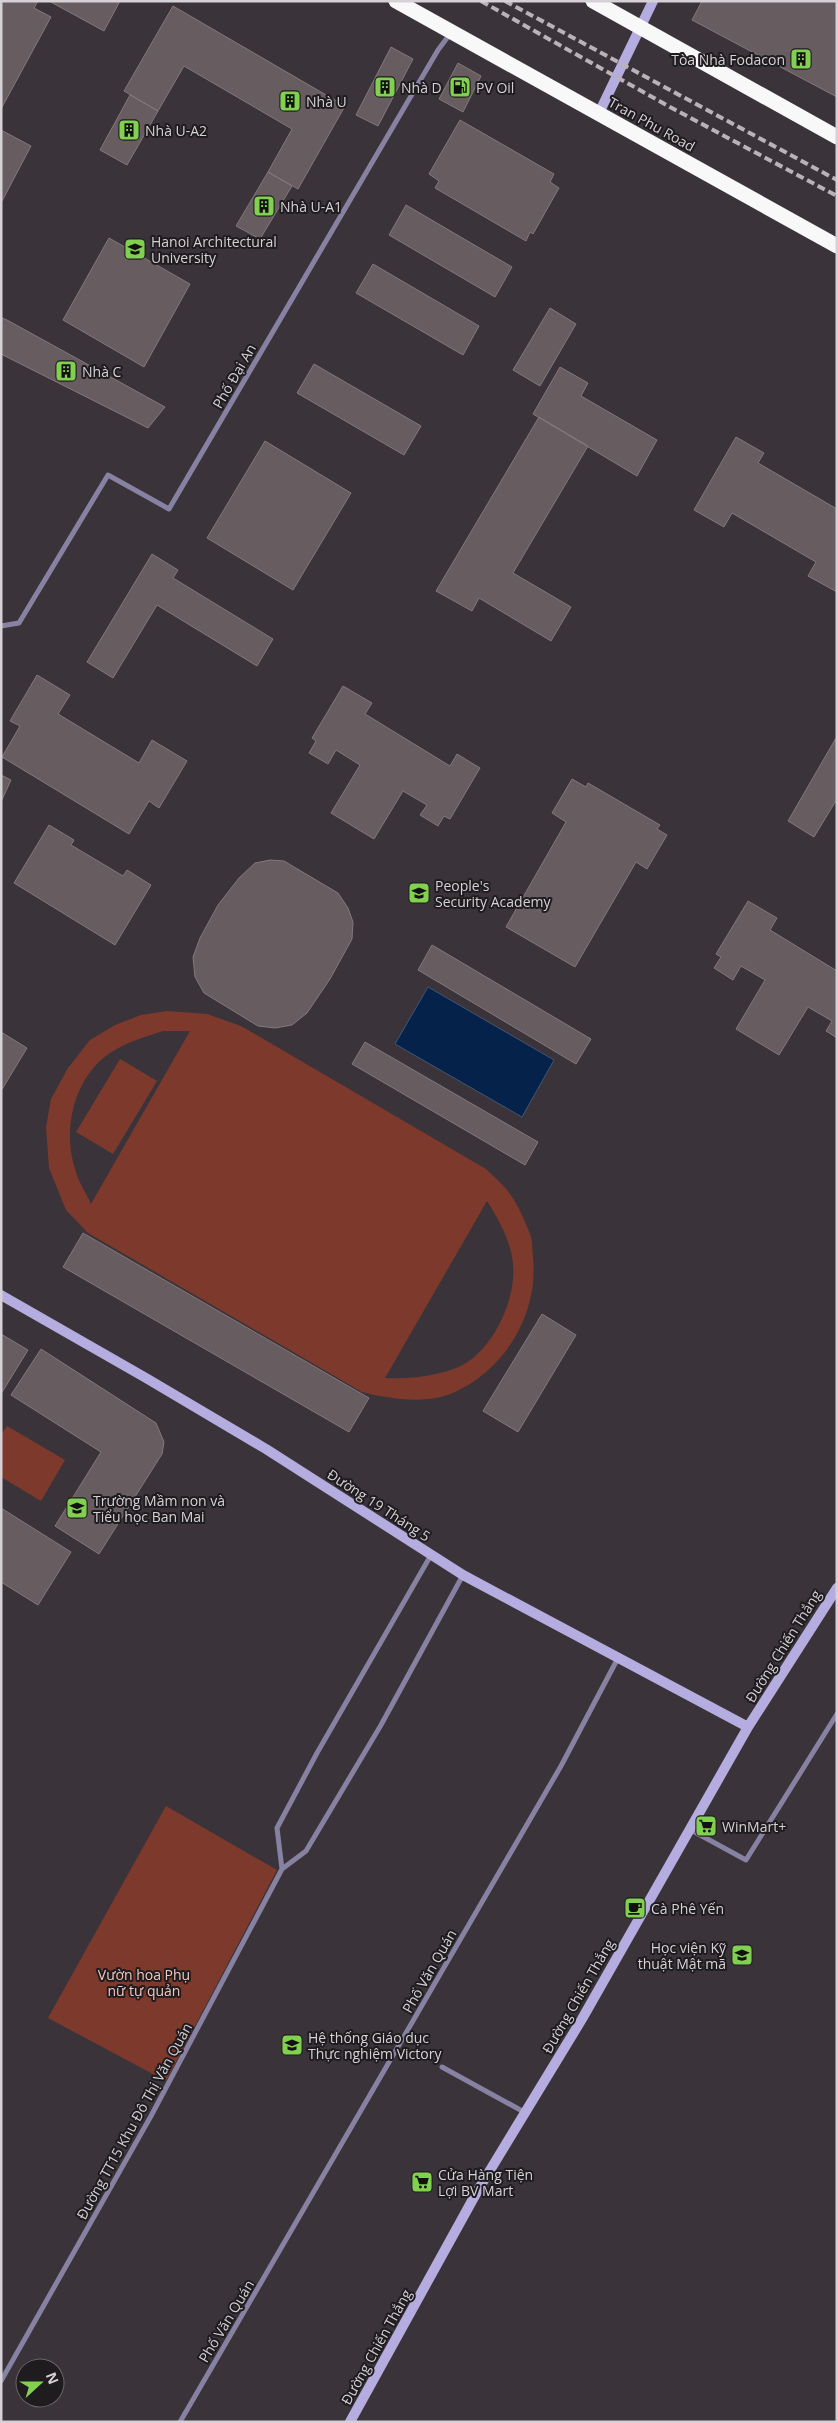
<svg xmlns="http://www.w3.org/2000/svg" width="838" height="2423" viewBox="0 0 838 2423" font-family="'Open Sans',sans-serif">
<rect width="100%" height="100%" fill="#3a333a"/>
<!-- green -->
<path fill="#7d3a2c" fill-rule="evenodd" d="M167 1011 207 1014 241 1026 486 1169C494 1177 504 1185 510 1194 518 1205 525 1221 530 1234 533 1241 532 1250 533 1257 539 1312 506 1369 455 1392 426 1405 391 1399 362 1392L88 1233 66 1210 49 1168 46 1127 51 1099 68 1068 90 1040 115 1025 141 1015ZM163 1031H190L91 1204C86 1193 78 1181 75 1169 62 1130 74 1077 110 1053 127 1042 144 1037 163 1031ZM487 1201C499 1220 511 1241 513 1264 517 1300 491 1355 456 1368 432 1377 409 1379 385 1378Z
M120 1059 157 1081 113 1154 76 1132Z
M7 1426 65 1460 41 1501 1 1477V1435Z
M166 1806 277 1870 166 2081 48 2018Z"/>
<!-- water -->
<path fill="#04224a" stroke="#435674" d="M428 987 554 1060 522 1117 395 1044Z"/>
<!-- building -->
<path fill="#675c5f" stroke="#83787b" d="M1 1H38L34 8 51 17 1 109Z
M49 1H120L104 31Z
M702 1H837V97L692 20Z
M173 6 345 106 298 189 268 172 292 129 184 66 158 111 124 91Z
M391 47 413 59 378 126 356 115Z
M458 63 481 76 463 112 439 99Z
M130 95 158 111 127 165 100 150Z
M460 120 554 174 550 182 559 188 533 234 530 232 526 241 435 188 439 181 429 174Z
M1 130 31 146 1 203Z
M268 172 292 186 260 239 236 226Z
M406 205 512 267 495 297 389 235Z
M109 238 190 284 144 367 63 320Z
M373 264 479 326 463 355 356 293Z
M550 308 576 324 540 386 513 370Z
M2 318 7 320 165 407 148 428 1 354Z
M314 364 421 426 404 455 297 393Z
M560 367 588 383 581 396 657 440 637 476 533 414Z
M539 417 588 446 513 573 571 607 551 641 479 598 472 611 436 591Z
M736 437 764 453 758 463 837 509V592L808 576 816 562 732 513 724 527 694 510Z
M265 441 351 493 293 590 207 538Z
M152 554 178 570 173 578 273 639 257 666 157 605 113 678 87 662Z
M37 675 70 695 58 714 139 763 152 740 187 761 159 808 149 801 129 834 2 757 20 726 10 721Z
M343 686 372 703 365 714 450 766 457 754 480 768 450 819 444 816 438 826 420 815 427 805 403 791 374 839 331 813 360 765 336 750 328 764 309 753 316 741 312 738Z
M836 738 837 799 814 837 788 821Z
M1 775 11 780 1 802Z
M572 779 586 787 588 783 660 825 657 829 667 835 647 869 636 862 575 967 506 927 566 822 552 813Z
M49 825 74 840 71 845 123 876 127 870 151 885 115 945 14 883Z
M270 860 284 861 338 893 348 908 353 922 352 939 330 979 307 1013 292 1025 275 1028 258 1026 204 993 195 977 193 957 200 938 218 905 239 878 255 863Z
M748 901 777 918 770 930 837 971V1038L826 1031 832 1021 808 1007 779 1055 736 1029 765 980 741 966 733 980 714 968 721 957 716 954Z
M432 945 591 1039 576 1064 418 970Z
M1 1032 27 1048 1 1091Z
M365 1042 538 1142 525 1165 352 1064Z
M83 1233 369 1398 349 1432 63 1267Z
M542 1314 576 1335 518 1432 483 1411Z
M1 1334 28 1350 1 1394Z
M41 1349 156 1423 164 1442 162 1454 99 1554 55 1526 101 1452 11 1395Z
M1 1508 71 1552 38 1605 1 1582Z"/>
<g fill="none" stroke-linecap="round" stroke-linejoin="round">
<!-- street -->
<path stroke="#8782a2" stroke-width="5" d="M1 626 19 623 108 475 169 509 438 50 450 34
M691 1830 746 1860 837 1714
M282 1869 277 1828 317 1753 431 1555
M442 2067 524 2112
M1 2381 151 2116 282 1869 306 1851 381 1725 463 1575
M180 2422 561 1766 618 1658"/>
<!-- secondary -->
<path stroke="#b5addf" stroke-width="10" d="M599 113 653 1
M1 1295 146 1378 266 1449 463 1575 748 1727
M350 2422 478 2190 582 2019 748 1727 837 1588"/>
<!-- highway -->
<path stroke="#f8f8f8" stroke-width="15" d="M396 1 837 246
M593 1 837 137"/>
<!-- rail -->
<path stroke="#b9b3b9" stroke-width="4" stroke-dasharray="8 4" stroke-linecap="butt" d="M481 1 670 107 837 196
M505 1 837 180"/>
</g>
<!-- icons -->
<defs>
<g id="building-square" transform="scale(1.125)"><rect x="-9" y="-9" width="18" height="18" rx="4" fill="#81d050" stroke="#1f1c1f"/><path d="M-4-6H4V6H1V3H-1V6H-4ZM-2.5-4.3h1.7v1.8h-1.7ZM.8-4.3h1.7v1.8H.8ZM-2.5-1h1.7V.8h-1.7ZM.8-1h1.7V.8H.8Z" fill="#111"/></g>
<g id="fuel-square" transform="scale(1.125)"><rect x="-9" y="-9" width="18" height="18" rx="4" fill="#81d050" stroke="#1f1c1f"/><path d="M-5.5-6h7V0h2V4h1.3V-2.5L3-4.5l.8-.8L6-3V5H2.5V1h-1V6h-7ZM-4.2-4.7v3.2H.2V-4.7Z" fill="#111"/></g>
<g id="university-square" transform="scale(1.125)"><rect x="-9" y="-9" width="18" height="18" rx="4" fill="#81d050" stroke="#1f1c1f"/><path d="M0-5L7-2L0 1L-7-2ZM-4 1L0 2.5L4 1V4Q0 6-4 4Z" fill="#111"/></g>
<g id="school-square" transform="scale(1.125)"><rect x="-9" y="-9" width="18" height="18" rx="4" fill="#81d050" stroke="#1f1c1f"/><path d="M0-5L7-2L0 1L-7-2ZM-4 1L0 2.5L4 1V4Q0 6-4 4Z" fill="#111"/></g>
<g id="supermarket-square" transform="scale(1.125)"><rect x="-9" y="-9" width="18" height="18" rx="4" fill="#81d050" stroke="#1f1c1f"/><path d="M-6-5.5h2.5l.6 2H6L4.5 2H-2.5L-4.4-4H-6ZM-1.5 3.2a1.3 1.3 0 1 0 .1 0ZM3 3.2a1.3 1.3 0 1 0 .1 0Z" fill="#111"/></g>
<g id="cafe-square" transform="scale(1.125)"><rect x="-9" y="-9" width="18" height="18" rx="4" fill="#81d050" stroke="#1f1c1f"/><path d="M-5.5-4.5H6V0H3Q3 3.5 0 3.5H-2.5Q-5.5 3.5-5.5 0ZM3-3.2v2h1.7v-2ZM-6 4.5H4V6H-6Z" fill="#111"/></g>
</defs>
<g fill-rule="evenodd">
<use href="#building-square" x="801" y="59"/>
<use href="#building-square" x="385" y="87"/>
<use href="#fuel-square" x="460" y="87"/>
<use href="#building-square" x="290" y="101"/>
<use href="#building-square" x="129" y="130"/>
<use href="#building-square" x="264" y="206"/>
<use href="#university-square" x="135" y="249"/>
<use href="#building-square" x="66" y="371"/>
<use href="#university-square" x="419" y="893"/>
<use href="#school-square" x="77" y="1508"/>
<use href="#supermarket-square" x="706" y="1826"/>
<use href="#cafe-square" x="635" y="1908"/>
<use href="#university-square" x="742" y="1955"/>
<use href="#school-square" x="292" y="2045"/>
<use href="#supermarket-square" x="422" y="2182"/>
</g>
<g text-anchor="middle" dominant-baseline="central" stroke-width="4" stroke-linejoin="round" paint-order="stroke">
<!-- poi labels -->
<g font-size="14" fill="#d6d1d6" stroke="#1f1c1f" text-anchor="start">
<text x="785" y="59" text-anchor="end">Tòa Nhà Fodacon</text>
<text x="401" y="87">Nhà D</text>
<text x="476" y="87">PV Oil</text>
<text x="306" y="101">Nhà U</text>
<text x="145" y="130">Nhà U-A2</text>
<text x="280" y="206">Nhà U-A1</text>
<text x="151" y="241">Hanoi Architectural<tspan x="151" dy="16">University</tspan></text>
<text x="82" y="371">Nhà C</text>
<text x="435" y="885">People's<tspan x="435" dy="16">Security Academy</tspan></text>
<text x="93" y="1500">Trường Mầm non và<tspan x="93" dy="16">Tiểu học Ban Mai</tspan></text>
<text x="722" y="1826">WinMart+</text>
<text x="651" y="1908">Cà Phê Yến</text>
<text x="726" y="1947" text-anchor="end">Học viện Kỹ<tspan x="726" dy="16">thuật Mật mã</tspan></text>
<text x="308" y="2037">Hệ thống Giáo dục<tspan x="308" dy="16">Thực nghiệm Victory</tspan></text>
<text x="438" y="2174">Cửa Hàng Tiện<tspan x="438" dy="16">Lợi BV Mart</tspan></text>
</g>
<!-- street labels -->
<g font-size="14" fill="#d6d1d6" stroke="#1f1c1f">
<text transform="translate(652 124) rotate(29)">Tran Phu Road</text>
<text transform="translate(234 376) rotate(-60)">Phố Đại An</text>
<text transform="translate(379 1505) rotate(33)">Đường 19 Tháng 5</text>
<text transform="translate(783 1646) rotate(-58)">Đường Chiến Thắng</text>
<text transform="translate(429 1971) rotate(-60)">Phố Văn Quán</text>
<text transform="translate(578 1996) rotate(-60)">Đường Chiến Thắng</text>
<text transform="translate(134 2121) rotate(-61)">Đường TT15 Khu Đô Thị Văn Quán</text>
<text transform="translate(226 2321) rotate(-59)">Phố Văn Quán</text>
<text transform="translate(376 2347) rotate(-61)">Đường Chiến Thắng</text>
</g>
<!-- park labels -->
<g font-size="14" fill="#f4c7bc" stroke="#1f1c1f">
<text x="144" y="1974">Vườn hoa Phụ<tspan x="144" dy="16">nữ tự quản</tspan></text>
</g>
</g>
<!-- border -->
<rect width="838" height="2423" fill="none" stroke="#d6d1d6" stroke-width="5"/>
<!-- north arrow -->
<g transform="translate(40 2383) rotate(69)"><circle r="24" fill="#1f1c1f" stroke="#686468"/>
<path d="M0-4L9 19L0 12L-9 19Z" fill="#81d050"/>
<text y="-8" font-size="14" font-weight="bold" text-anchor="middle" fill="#d6d1d6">N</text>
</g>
</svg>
